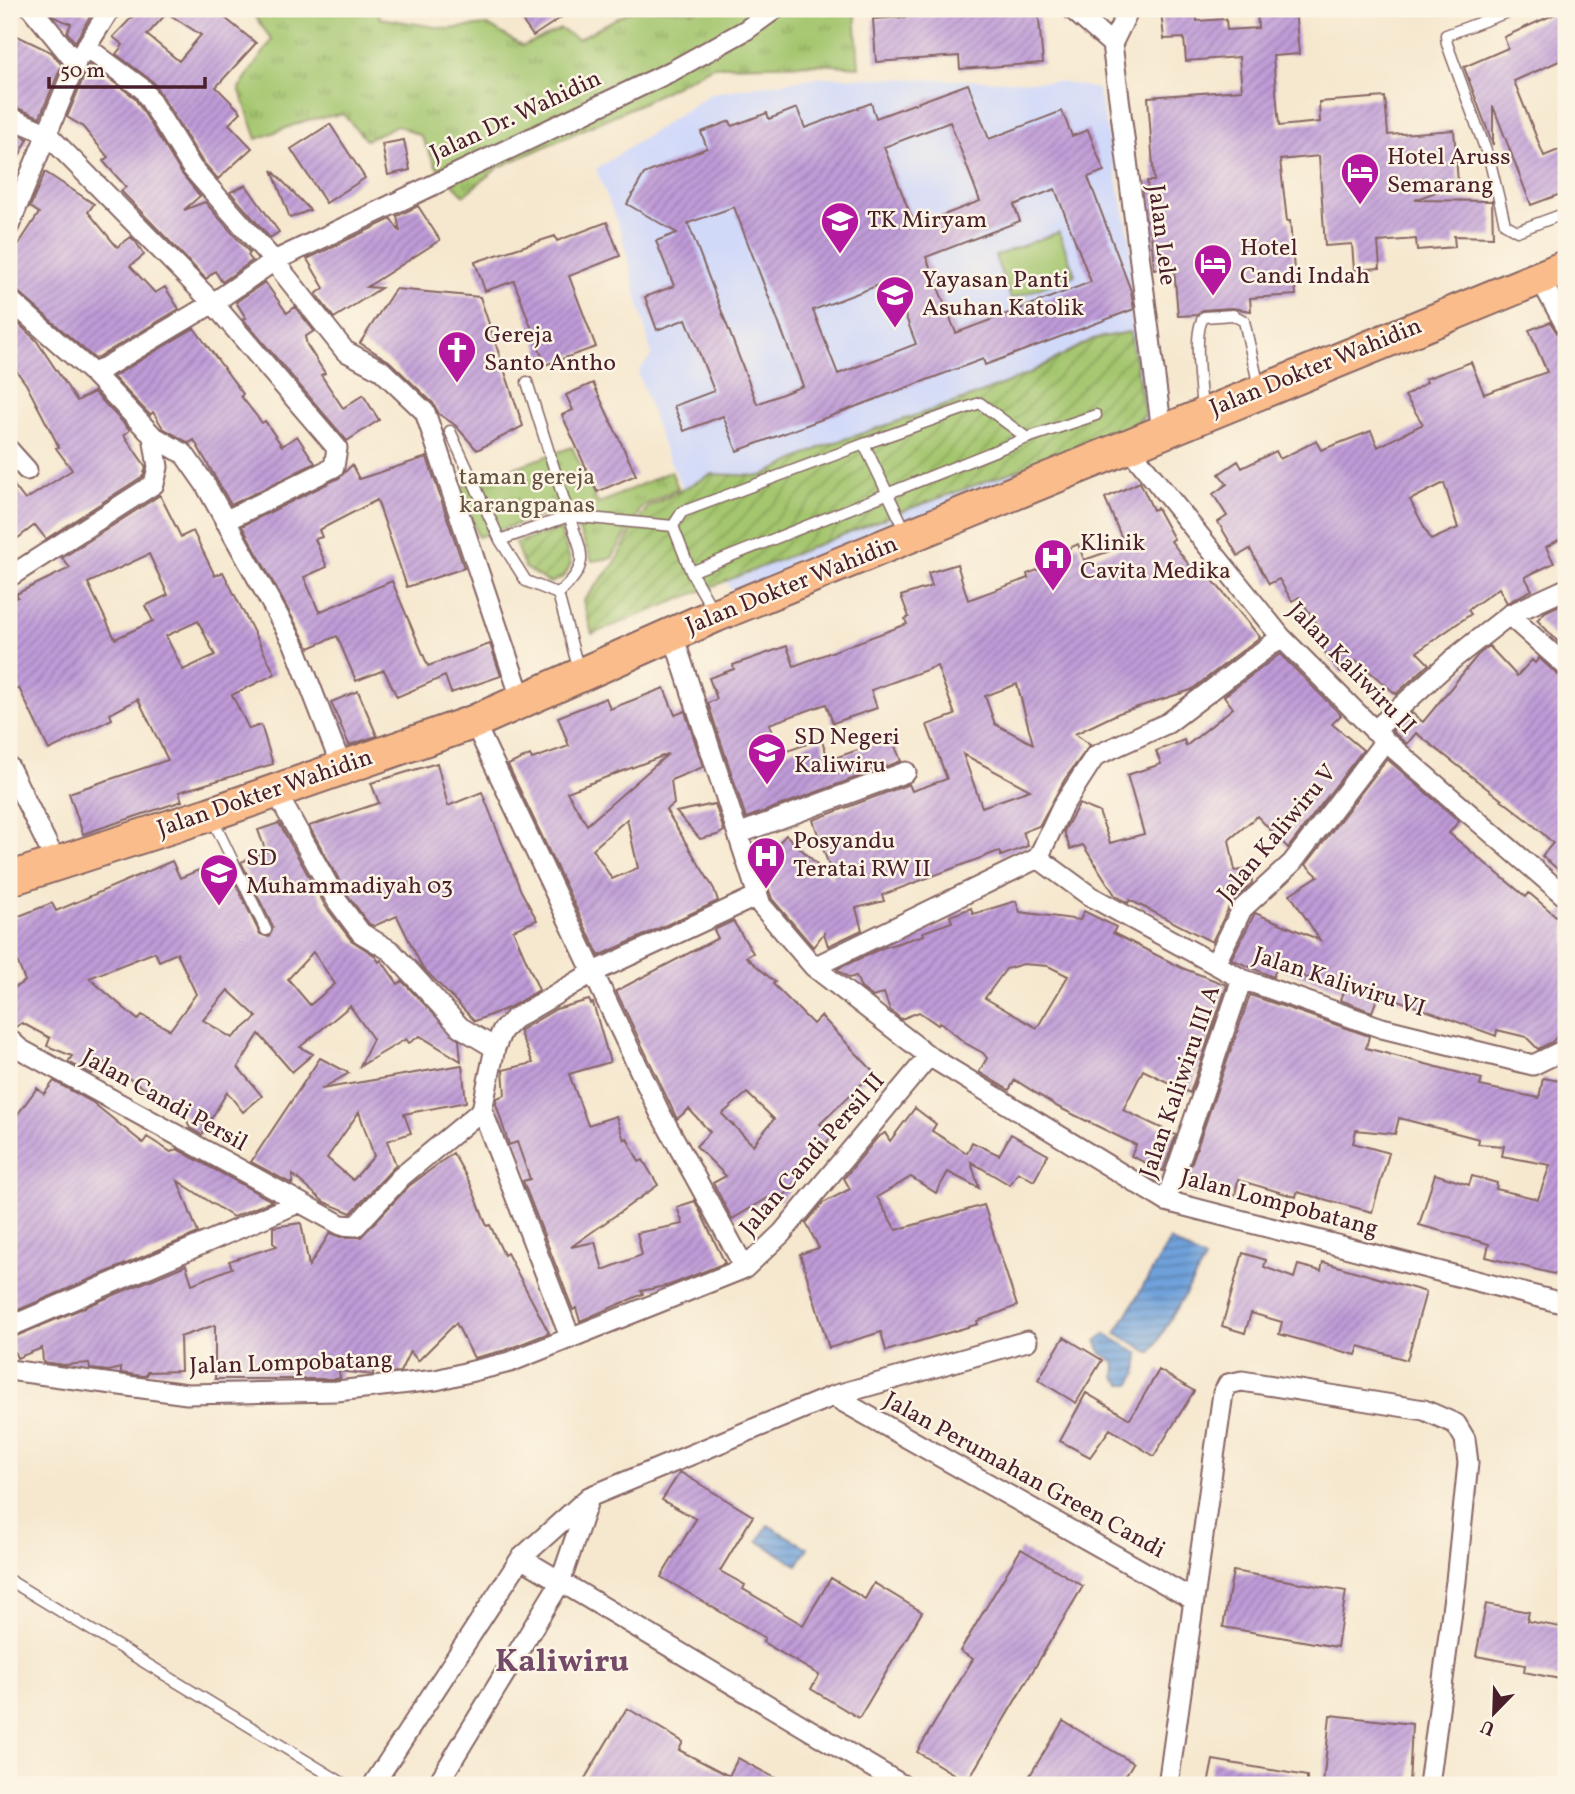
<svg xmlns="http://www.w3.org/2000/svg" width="1575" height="1794" viewBox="0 0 1575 1794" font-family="Vollkorn,serif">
<defs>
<pattern id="grass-tufts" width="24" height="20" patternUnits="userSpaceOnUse" patternTransform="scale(1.75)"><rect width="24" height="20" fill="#a4c66e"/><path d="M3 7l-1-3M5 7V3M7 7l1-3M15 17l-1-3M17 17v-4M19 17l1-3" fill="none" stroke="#88a05b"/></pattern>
<pattern id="garden-furrows" width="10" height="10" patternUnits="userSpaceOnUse" patternTransform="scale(1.75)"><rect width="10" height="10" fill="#a4c66e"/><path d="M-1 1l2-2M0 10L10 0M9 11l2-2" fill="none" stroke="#88a05b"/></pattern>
<pattern id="water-rules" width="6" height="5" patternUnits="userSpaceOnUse" patternTransform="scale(1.75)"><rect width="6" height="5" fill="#6fa1da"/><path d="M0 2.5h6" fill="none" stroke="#5d83b1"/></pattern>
<pattern id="building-hatch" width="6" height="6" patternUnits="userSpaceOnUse" patternTransform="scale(1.75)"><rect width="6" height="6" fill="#bf9bd8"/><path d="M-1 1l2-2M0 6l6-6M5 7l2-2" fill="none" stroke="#9d7eaf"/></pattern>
</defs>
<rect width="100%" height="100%" fill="#fcf5e5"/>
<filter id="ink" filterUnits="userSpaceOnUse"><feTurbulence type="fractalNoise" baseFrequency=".0143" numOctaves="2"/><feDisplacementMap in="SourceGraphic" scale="14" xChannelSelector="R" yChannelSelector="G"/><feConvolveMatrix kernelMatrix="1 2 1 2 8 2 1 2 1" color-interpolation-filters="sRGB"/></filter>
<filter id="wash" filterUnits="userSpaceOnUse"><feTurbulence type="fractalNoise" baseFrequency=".00686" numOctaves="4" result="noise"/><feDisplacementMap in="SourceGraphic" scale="28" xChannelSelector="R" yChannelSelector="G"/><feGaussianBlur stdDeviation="1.57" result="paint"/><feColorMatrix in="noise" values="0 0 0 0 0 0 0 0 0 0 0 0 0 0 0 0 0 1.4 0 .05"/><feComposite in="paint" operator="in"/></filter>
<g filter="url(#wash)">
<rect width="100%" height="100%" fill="#f6e8cf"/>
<!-- built -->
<path fill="#d1d9f9" d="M821 77 1062 82 1098 89 1143 302 1159 426 733 595 664 448 638 372 652 355 621 232 596 169 712 93Z"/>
<!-- grass -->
<path fill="url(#grass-tufts)" stroke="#77724c" stroke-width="2" d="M243 9H380L379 18 448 29 488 25 523 46 560 29 578 39 634 9H686L692 12 700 9H887L855 13 859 67 820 64 713 66 644 102 499 167 464 195 436 166 421 136 397 125 366 140 343 114 307 120 257 139 239 88 272 40 253 14Z
M572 447 598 504 671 471 678 488 642 507 612 558 592 561 569 507 478 537 461 487Z"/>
<!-- garden -->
<path fill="url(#garden-furrows)" stroke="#77724c" stroke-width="2" d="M1130 332 1145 415 1134 428 903 511 592 634 583 601 615 563 632 529 648 507 712 474 762 476 824 446 971 397 1028 374 1093 339Z
M560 529 571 563 565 576 550 583 525 568 515 543Z"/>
<!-- pitch -->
<path fill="#a4c66e" stroke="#77724c" stroke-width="2" d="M1059 232 1075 275 1011 299 995 256Z"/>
<!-- water -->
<path fill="url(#water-rules)" stroke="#5c6082" stroke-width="2" d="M1170 1240 1205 1260 1151 1353 1116 1333Z
M1105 1334 1139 1353 1137 1374 1131 1384H1122L1115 1377 1116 1364 1102 1354 1096 1341Z
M768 1525 808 1548 797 1565 758 1541Z"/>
<g id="blocks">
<!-- building -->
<path fill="url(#building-hatch)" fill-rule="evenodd" d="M48 9H77L91 15 75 42 67 32 71 24 54 17Z
M140 9H214L256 43 216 87 241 112 229 124 252 148 218 179 202 161 153 82 116 54 123 45 113 37ZM167 13 201 35 179 61 147 35Z
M536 9H574L533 36 521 19Z
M1038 9 1043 63 960 69 959 56 876 62 873 19Z
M1196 9 1197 21 1226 19 1227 30 1258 28 1257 9H1295L1299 54 1273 56 1279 126 1320 122 1319 102 1385 97 1388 135 1454 130 1458 183 1415 200 1492 201 1493 237 1454 236 1455 247 1417 250 1416 239 1378 242 1380 268 1354 270 1352 244 1325 246 1319 156 1280 160 1287 221H1290L1296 295 1250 298 1251 311 1232 308 1203 310 1197 315 1178 316 1174 267 1154 269 1147 181H1154L1148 97 1242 90 1239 57 1186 61 1184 38 1164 39 1161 11Z
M1566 9V58L1514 81 1544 156 1566 147V192L1531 205 1493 106V145L1464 67 1508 48 1504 37Z
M9 32 51 52 62 65 40 117 9 105Z
M89 64 134 97 182 174 200 196 184 210 205 202 250 253 248 255 252 261 222 282 215 271 206 279 121 191 126 187 103 161 108 157 82 126 67 117Z
M968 84 989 139 1062 111 1072 136 1088 130 1104 171 1088 177 1131 291 1134 309 985 365 983 359 737 451 723 416 684 431 674 406 714 391 686 319 657 330 645 297 674 286 656 241 677 233 627 204 644 174 707 148 701 132 730 121 732 126 767 113 769 119 797 108 805 128 871 103 876 118ZM950 122 980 201 915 226 884 147ZM1055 189 1091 282 956 333 926 257 1020 221 1014 205ZM734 207 803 386 757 404 688 223ZM892 280 916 344 838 374 813 310Z
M330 124 365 178 326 203 291 149Z
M9 130 28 139 9 175Z
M404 140 410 170 388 175 382 144Z
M272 170 310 210 290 218Z
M45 172 94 204 88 212 117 247 131 237 136 242 144 255 130 266 155 293 165 287 179 309 95 359 9 284V259L39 213 30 207Z
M246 185 279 232 270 238 230 192Z
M418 206 440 240 367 287 381 288 334 318 316 294 324 288 307 259 391 219 400 232 397 216Z
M607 222 620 256 569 276 596 347 545 365 514 281 485 291 475 262 555 236 557 241Z
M265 282 287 313 295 307 314 331 305 337 307 345 325 373 321 375 343 408 363 395 379 420 347 441 243 319 246 318 236 302Z
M395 289 480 297 523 426 477 450 455 425 439 414 433 403 389 361 360 343Z
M9 315 36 340 77 401 94 392 130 430 124 435 146 467 143 476 46 539 35 525 9 545V479L25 500 72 470 56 448 59 447 26 384 9 361Z
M1550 322 1559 336 1566 338V536L1546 547 1554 563 1525 577 1532 590 1507 603 1499 588 1468 610 1471 614 1417 652 1429 664 1396 694 1357 661 1341 673 1315 639 1323 633 1299 597 1292 601 1279 579 1269 584 1250 549 1238 556 1218 522 1227 516 1213 494 1227 484 1219 474 1238 461 1242 468 1276 451 1280 459 1316 441 1321 450 1371 431 1378 447 1423 424 1405 396 1427 382 1425 379 1471 362 1484 394 1547 372 1529 330ZM1444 483 1458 528 1431 540 1410 500Z
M194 328 243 394 241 396 262 423 265 421 282 446 297 436 315 463 231 505 194 440 189 443 163 428 153 412 150 415 113 377Z
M593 383 636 475 597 492 562 415 573 410 566 395Z
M427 457 464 568 407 587 377 500 319 530 322 537 315 539 327 567 304 577 319 612 392 581 428 666 490 644 501 676 451 693 445 676 397 697 384 670 356 681 337 636 309 648 242 526 339 478 352 465 359 479Z
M1140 482 1153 510 1157 508 1174 539 1171 541 1199 578 1206 572 1260 637 1191 690 1119 713 1075 734 1090 745 1065 779 1039 826 1023 832 1028 846 1001 856 999 851 882 895 884 901 856 908 862 930 828 946 824 933 813 947 772 899 766 881 770 877 760 863 786 835 834 880 813 820 909 784 912 791 947 779 927 725 955 715 937 666 871 690 877 708 833 723 826 704 769 724 779 754 821 739 829 760 892 738 901 761 746 818 708 703 717 699 709 678 734 669 733 665 787 646 794 666 907 624 905 619 909 617 901 596 932 586 928 573 957 564 968 600 1028 578 1027 574 1066 559 1063 551 1078 544 1084 560 1125 546 1105 498ZM1017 684 1033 744 995 724 985 696ZM963 754 1030 790 982 807Z
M160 495 181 537 193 531 215 576 223 572 275 674 232 695 249 729 261 725 273 764 179 792 182 801 83 834 69 793 168 760 138 699 110 714 112 719 49 750 19 688 9 693V601L18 597 16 594 70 568 62 558ZM149 554 168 595 145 606 153 621 115 639 88 583ZM198 621 215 655 183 670 166 636Z
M1566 602V650L1537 620 1545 612Z
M1489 646 1517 676 1532 660 1535 663 1539 658 1558 675 1566 678V876L1542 856 1553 843 1530 822 1416 733 1407 744 1392 731 1412 713 1423 722 1477 656Z
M1280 654 1341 715 1332 724 1363 750 1288 848 1257 816 1229 840 1235 871 1250 869 1252 883 1231 903 1212 942 1130 900 1128 903 1115 895 1083 845 1070 849 1064 831 1079 804 1099 812 1110 843 1144 834 1127 775 1161 764 1156 751 1184 740 1186 746 1233 708 1224 696Z
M664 688 675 715 685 711 703 767 671 780 674 804 666 810 714 889 718 901 599 956 508 765 530 755 532 759 569 746 558 717 606 698 610 709ZM668 754 587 825 567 792ZM627 819 638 868 612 879 593 849Z
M358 691 377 736 349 745 331 702Z
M1387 759 1459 821 1449 833 1526 897 1529 893 1556 916 1566 909V1027L1552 1042 1538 1049 1526 1037 1497 1030 1496 1036 1384 995 1378 996 1372 1012 1340 1000 1343 992 1324 984 1277 967 1273 977 1231 959 1255 913 1320 940 1290 894 1318 876 1306 865Z
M437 763 448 806 482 792 521 891 537 920 513 930 539 990 508 1008 475 1021 422 967 397 916 374 926 369 924 347 894 309 826 379 803 371 783Z
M715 804 724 831 717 835 700 839 676 812Z
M279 823 326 907 351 940 374 955 379 962 381 960 398 984 402 981 459 1040 461 1061 420 1036 409 1043 406 1039 360 1066 373 1039 350 1006 300 1047 313 1054 292 1072 259 1034 238 1067 262 1096 243 1112 227 1092 202 1135 190 1128 185 1115 176 1108 103 1062 92 1074 68 1062 72 1056 47 1046 50 1038 22 1023 14 1028 9 1027V991L25 981 9 940V920L52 903 56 911 172 861 180 878 218 862 221 870 228 868 260 934 269 937 273 927 241 862 266 852 258 830ZM155 952 159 961 177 953 196 994 170 1030 142 1015 138 1020 89 978ZM313 952 335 984 310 1005 288 979ZM228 990 257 1017 232 1038 203 1020Z
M1016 901 1020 912 1080 920 1084 911 1116 927 1113 933 1182 968 1227 985 1190 1093 1143 1070 1123 1110 1176 1135 1163 1171 1131 1156 1136 1145 1058 1107 1015 1080 1009 1090 979 1072 987 1058 983 1053 965 1043 940 1022 938 1025 919 1012 901 1019 890 1010 884 993 873 997 861 988 856 976 849 978 837 969 882 948 924 935 923 932 952 922 950 916 971 908 973 914ZM1023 964 1048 966 1068 976 1037 1028 985 998 1006 969Z
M733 921 753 953 746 957 775 982 773 984 813 1024 821 1016 874 1072 820 1124 833 1135 780 1201 773 1195 732 1219 713 1183 726 1176 696 1146 710 1132 689 1109 677 1119 616 991 718 938 714 930ZM747 1093 774 1119 753 1145 722 1114Z
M1250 995 1369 1036 1366 1048 1482 1079 1480 1086 1539 1098 1543 1078 1566 1082 1562 1115 1566 1116V1277L1486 1257 1489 1244 1419 1225 1435 1174 1469 1185 1472 1176 1497 1183 1496 1189 1538 1199 1550 1165 1502 1156 1504 1146 1478 1144 1479 1139 1399 1118 1395 1134 1356 1130 1353 1143 1389 1153 1372 1212 1297 1192 1296 1197 1238 1180 1235 1195 1188 1187 1185 1182Z
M589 1000 591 1004 593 1003 610 1062 569 1074 588 1125 616 1116 624 1140 627 1138 639 1162 643 1160 658 1185 571 1247 595 1242 603 1270 642 1255 637 1233 683 1224 677 1207 695 1201 725 1263 670 1285 641 1291 643 1294 580 1321 576 1308 573 1310 523 1181 530 1179 517 1142 509 1145 496 1104 497 1098 505 1095 503 1070 533 1063 519 1031 556 1009Z
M320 1058 349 1073 321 1089 462 1065 466 1102 404 1114 411 1133 387 1141 396 1165 351 1213 324 1202 293 1175 292 1184 251 1162ZM359 1112 374 1156 353 1180 327 1158Z
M54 1081 92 1102 143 1143 147 1137 171 1152 177 1149 272 1201 233 1217 178 1181 198 1233 9 1314V1126L37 1088 44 1094Z
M915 1108 936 1124 932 1131 967 1153 972 1142 999 1155 1011 1134 1048 1155 1034 1181 1018 1172 1010 1185 971 1162 979 1188 948 1172 936 1193 911 1177 877 1197 896 1230 984 1205 1017 1306 977 1321 978 1324 886 1351 881 1332 829 1348 800 1254 819 1248 806 1223 823 1203 850 1189 844 1178 877 1138 885 1133 890 1141Z
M453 1153 470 1183 487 1226 490 1225 504 1255 507 1253 549 1333 506 1350 474 1358 456 1323 418 1361 410 1351 400 1372 389 1373 374 1365 373 1375 339 1371 340 1378 336 1379H215V1325L180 1337 181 1371 147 1372V1375L143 1376 121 1373V1368L109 1371 90 1369 89 1363 64 1365 43 1362 42 1348 17 1358 9 1339 186 1265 192 1284 232 1268 229 1261 277 1246 273 1243V1227L301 1223 309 1266 330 1233 340 1237H361L409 1186Z
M1243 1253 1266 1260 1264 1267 1294 1278 1298 1265 1321 1271 1323 1262 1426 1292 1407 1360 1359 1346 1356 1355 1279 1334 1282 1322 1251 1313 1245 1333 1222 1326Z
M1064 1337 1102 1360 1076 1403 1038 1380Z
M1159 1370 1194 1391 1154 1456 1110 1429 1090 1457 1060 1441 1086 1393 1130 1419Z
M680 1472 753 1516 720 1571 745 1585 743 1589 803 1625 831 1578 865 1599 874 1583 922 1612 859 1718 811 1689 819 1675 763 1642 765 1638 661 1577 696 1519 662 1500Z
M1021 1549 1083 1586 967 1782 917 1752 973 1659 960 1651Z
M1233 1571 1346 1591 1337 1647 1223 1627Z
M1486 1604 1529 1612 1527 1621 1566 1628 1560 1679 1524 1672 1525 1665 1476 1656Z
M627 1708 683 1742 679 1750 729 1776 738 1758 788 1785H581Z
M1330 1715 1412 1724 1409 1785H1323Z
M1063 1721 1133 1763 1120 1785H1024Z
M1213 1760 1307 1776V1785H1208Z"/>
</g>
</g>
<g filter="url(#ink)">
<use href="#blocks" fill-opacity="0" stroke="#866564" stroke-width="2"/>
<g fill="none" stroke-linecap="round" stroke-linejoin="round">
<!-- service casing -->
<g stroke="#866564" stroke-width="13">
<path id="service" d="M449 9H489
M1516 9 1446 35 1447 44 1490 162 1505 224 1517 231 1566 213
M527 382 569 516 673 526
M1202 410C1201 390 1192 331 1204 317L1233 315 1244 321 1259 387
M450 431 500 540
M864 444 980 403 1027 438 1096 415
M569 516C582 554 592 564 558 594L526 581 500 540Z
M691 572 1027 438
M558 594 579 671
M714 612 691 572 673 526 682 512 864 444 906 532
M212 818 266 930
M9 1580 346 1785"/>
</g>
<!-- minor casing -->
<g stroke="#866564" stroke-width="23">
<path id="minor" d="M1072 9 1112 44
M1129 9 1112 44 1162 432
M86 47 143 89 192 168 274 261 345 351 381 370 425 412 522 701
M81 55 110 9
M9 117 46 133 213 303 337 448 334 467 225 521
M9 226 76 63 32 9
M1540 279 1566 326
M9 299 94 374
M153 436 184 454 205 484 294 644 342 768
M1129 448 1281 637 1385 741 1566 897
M9 450 27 470
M9 577 154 484 158 467 153 436 94 374 213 303 274 261 672 71 746 30 775 9
M1509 615 1566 666
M673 635 761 905 814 967 929 1056 1166 1201 1566 1304
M474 722 660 1113 745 1268
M1374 731 1453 659 1509 615 1566 589
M9 767 56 862
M276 792 337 901 361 933 391 951 460 1027 495 1048
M738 834 906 772
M1038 858 1090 896 1242 979 1382 1028 1533 1065 1566 1049
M1216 962 1242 909 1292 863 1385 741
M814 967 1038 858 1062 807 1095 756 1168 723 1281 637
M9 1039 20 1049 341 1225 356 1226 401 1177 482 1110
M1166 1201 1242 979
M9 1327 298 1203
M570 1337 482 1110 495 1048 502 1031 514 1019 592 973 757 896
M9 1370 187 1394 337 1391 436 1380 510 1362 745 1268 782 1233 929 1056
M833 1396 1192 1599
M521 1558 902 1785
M373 1785 521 1558 589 1497 833 1396 1027 1341
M437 1785 560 1583 589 1498
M1168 1785 1223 1393 1228 1384 1242 1381 1424 1410 1456 1424 1465 1439 1468 1463 1456 1581 1429 1785"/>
</g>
<!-- trunk casing -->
<g stroke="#866564" stroke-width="37">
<path id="trunk" d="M9 879 210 814 474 722 716 615 1566 267"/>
</g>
<!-- service -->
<use href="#service" stroke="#fff" stroke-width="10"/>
<!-- minor -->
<use href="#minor" stroke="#fff" stroke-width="19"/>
<!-- trunk -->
<use href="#trunk" stroke="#fabc8b" stroke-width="33"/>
</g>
</g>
<!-- icons -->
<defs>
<g id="hotel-pin" transform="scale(2.0125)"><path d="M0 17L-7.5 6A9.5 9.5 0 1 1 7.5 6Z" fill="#b5179e" stroke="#fcf5e5"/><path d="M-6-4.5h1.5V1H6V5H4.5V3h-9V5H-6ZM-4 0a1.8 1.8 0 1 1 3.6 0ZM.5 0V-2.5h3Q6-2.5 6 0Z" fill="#fff"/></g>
<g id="school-pin" transform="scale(2.0125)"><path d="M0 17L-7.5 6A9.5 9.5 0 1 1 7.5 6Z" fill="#b5179e" stroke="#fcf5e5"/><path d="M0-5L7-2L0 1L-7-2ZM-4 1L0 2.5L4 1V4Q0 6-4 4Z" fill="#fff"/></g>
<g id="church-pin" transform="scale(2.0125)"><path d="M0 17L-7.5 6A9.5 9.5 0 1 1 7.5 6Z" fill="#b5179e" stroke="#fcf5e5"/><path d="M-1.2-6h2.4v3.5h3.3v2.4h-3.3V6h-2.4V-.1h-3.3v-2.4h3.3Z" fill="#fff"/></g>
<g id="hospital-pin" transform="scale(2.0125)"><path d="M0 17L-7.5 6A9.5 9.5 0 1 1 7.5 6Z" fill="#b5179e" stroke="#fcf5e5"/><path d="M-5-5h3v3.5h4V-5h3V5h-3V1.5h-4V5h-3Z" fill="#fff"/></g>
</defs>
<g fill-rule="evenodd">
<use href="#hotel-pin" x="1360" y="172"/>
<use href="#school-pin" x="840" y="221"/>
<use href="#hotel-pin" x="1213" y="263"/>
<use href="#school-pin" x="895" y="295"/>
<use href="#church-pin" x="457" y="350"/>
<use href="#hospital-pin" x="1053" y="558"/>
<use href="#school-pin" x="767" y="752"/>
<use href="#hospital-pin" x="766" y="856"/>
<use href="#school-pin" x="219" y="873"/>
</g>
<g text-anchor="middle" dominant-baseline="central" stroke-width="5" stroke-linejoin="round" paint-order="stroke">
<!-- street labels -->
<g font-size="24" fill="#4a1f2b" stroke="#fcf5e5">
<text transform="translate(516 117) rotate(-25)">Jalan Dr. Wahidin</text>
<text transform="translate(1161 235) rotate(83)">Jalan Lele</text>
<text transform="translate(1316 368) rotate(-22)">Jalan Dokter Wahidin</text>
<text transform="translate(792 586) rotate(-22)">Jalan Dokter Wahidin</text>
<text transform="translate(1351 669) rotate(46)">Jalan Kaliwiru II</text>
<text transform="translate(265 794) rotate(-19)">Jalan Dokter Wahidin</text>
<text transform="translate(1278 834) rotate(-50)">Jalan Kaliwiru V</text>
<text transform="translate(1339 983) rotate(18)">Jalan Kaliwiru VI</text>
<text transform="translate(1181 1082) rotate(-71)">Jalan Kaliwiru III A</text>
<text transform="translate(164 1101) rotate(29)">Jalan Candi Persil</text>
<text transform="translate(813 1155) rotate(-49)">Jalan Candi Persil II</text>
<text transform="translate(1279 1204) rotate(15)">Jalan Lompobatang</text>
<text transform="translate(291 1364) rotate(-2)">Jalan Lompobatang</text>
<text transform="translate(1024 1476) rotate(29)">Jalan Perumahan Green Candi</text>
</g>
<!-- poi labels -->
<g font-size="24" fill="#4a1f2b" stroke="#fcf5e5" text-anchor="start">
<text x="1387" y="158">Hotel Aruss<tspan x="1387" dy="28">Semarang</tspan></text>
<text x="867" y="221">TK Miryam</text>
<text x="1240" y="249">Hotel<tspan x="1240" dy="28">Candi Indah</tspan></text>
<text x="922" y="281">Yayasan Panti<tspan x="922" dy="28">Asuhan Katolik</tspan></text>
<text x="484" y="336">Gereja<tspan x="484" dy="28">Santo Antho</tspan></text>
<text x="1080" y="544">Klinik<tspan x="1080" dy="28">Cavita Medika</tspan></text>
<text x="794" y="738">SD Negeri<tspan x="794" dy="28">Kaliwiru</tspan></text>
<text x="793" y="842">Posyandu<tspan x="793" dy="28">Teratai RW II</tspan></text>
<text x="246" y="859">SD<tspan x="246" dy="28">Muhammadiyah 03</tspan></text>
</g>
<!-- park labels -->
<g font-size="24" fill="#65513f" stroke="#fcf5e5">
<text x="527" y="478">taman gereja<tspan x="527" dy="28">karangpanas</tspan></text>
</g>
<!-- district labels -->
<g font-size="32" font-weight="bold" fill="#734a68" stroke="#fcf5e5">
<text x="562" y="1663">Kaliwiru</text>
</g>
</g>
<!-- margin -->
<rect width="1575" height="1794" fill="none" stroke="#fcf5e5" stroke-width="35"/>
<!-- north arrow -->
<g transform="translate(1494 1713) rotate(203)" stroke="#fcf5e5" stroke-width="5" paint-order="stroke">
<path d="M0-5L12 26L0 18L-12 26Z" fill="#4a1f2b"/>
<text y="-10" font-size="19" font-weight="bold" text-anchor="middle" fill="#4a1f2b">U</text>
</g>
<!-- scale -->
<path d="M49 77v10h156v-10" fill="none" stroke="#4a1f2b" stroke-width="3.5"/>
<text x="60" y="77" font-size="21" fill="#4a1f2b" stroke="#fcf5e5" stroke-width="5" paint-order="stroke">50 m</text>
</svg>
